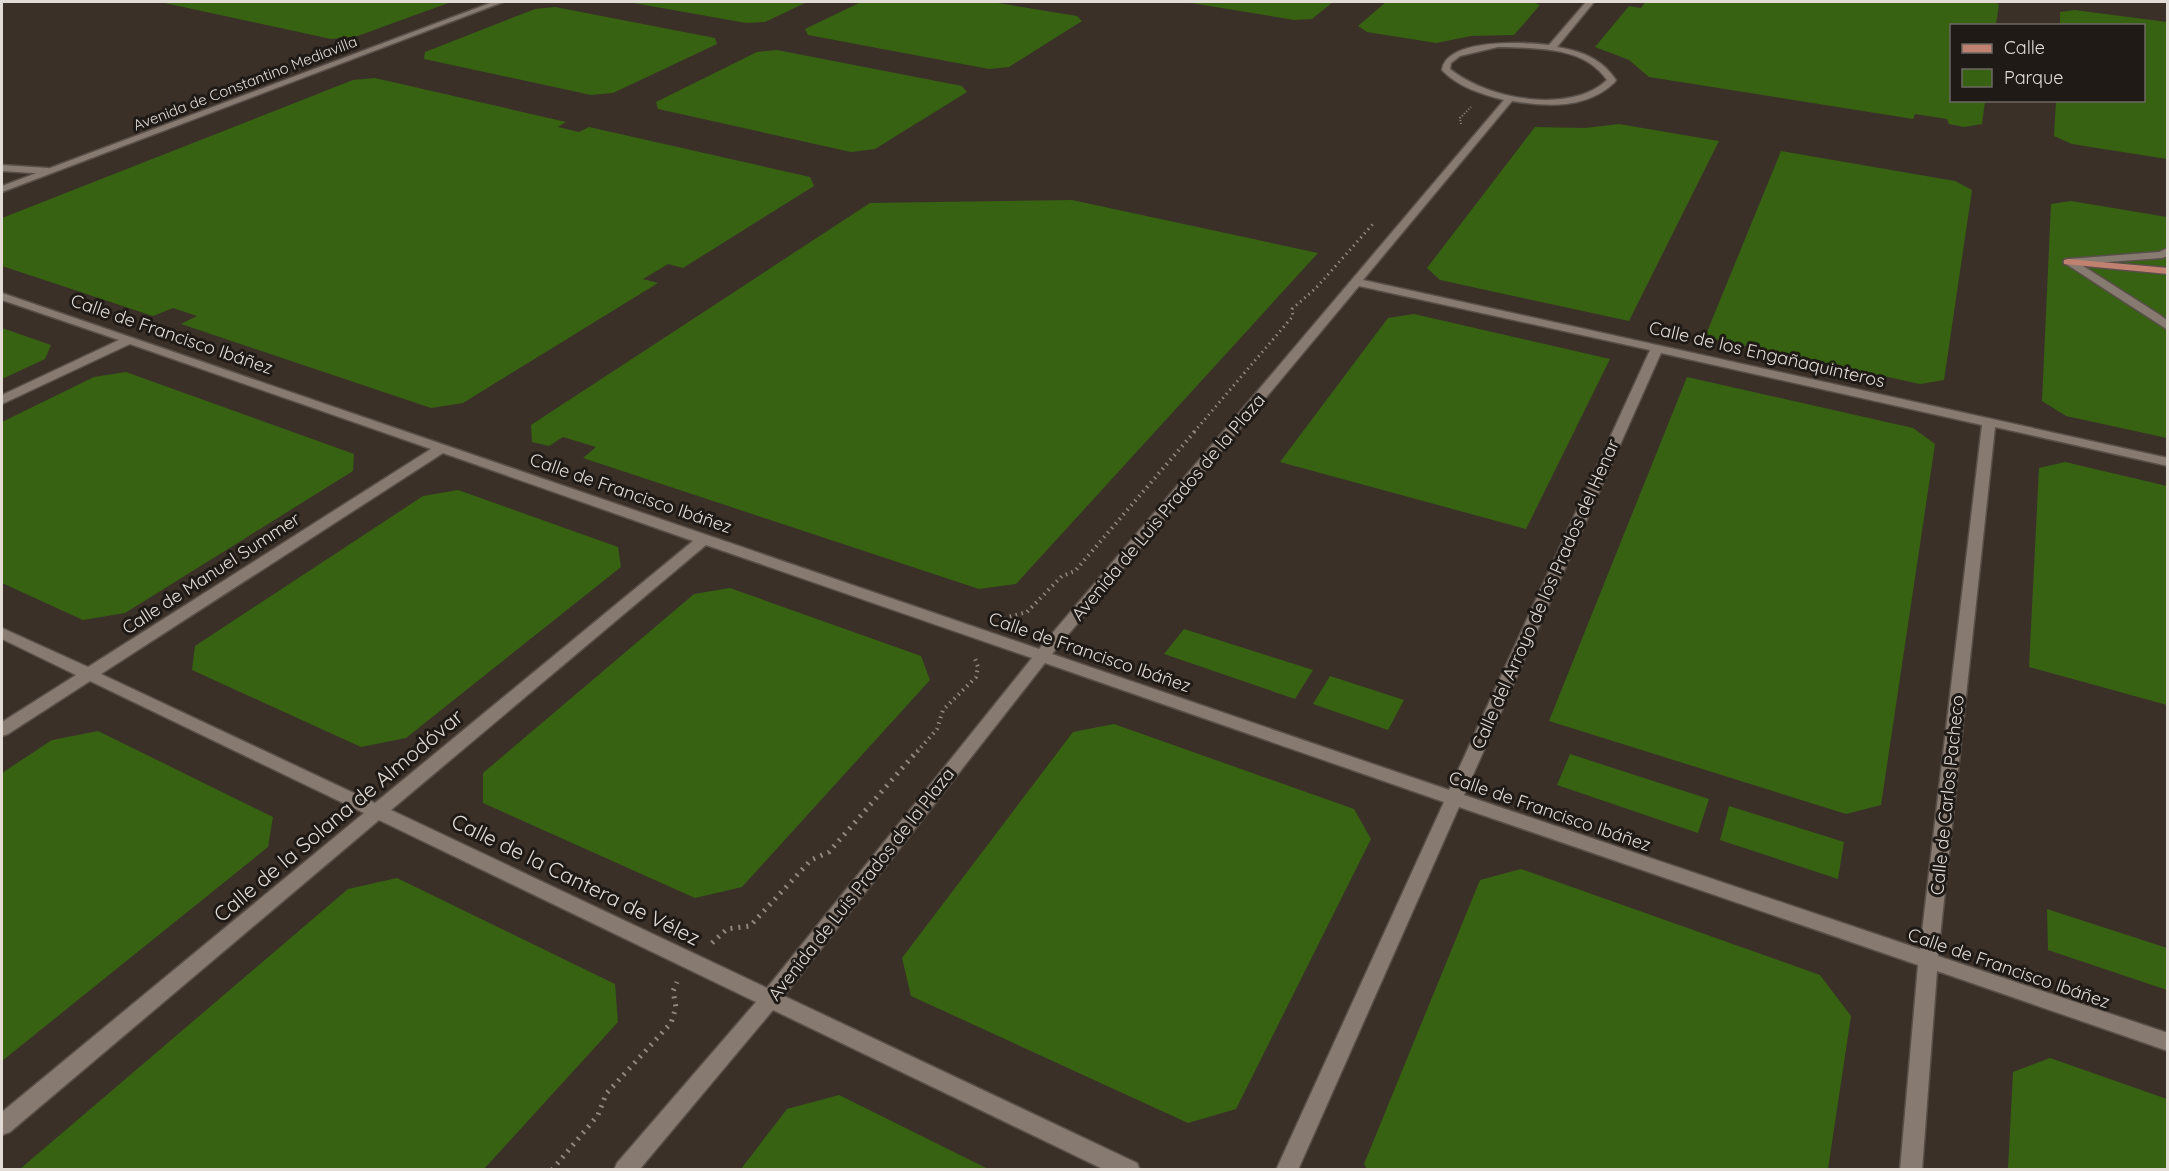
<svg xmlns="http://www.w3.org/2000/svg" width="2169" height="1171" viewBox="0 0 2169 1171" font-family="Quicksand,sans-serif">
<rect width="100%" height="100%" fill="#3b3028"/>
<!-- green -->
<path fill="#366212" d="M160 2H451L355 37 331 39Z
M628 2H807L765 22 746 23Z
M861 2H992L1077 16 1082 21 1009 67 989 69 808 35 805 29Z
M1185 2H1333L1312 19 1294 20Z
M1386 2H1533L1540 5 1514 35 1471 36 1436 43 1367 32 1358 26Z
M1645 2H1993L1999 4 1996 25 1952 26V100L1985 101 1982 124 1964 127 1949 124 1947 119 1915 114 1913 119 1649 77 1629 60 1595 47 1629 6 1641 8Z
M555 7 715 38 717 44 613 93 591 95 424 59 425 52 535 9Z
M2075 10 2167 22V159L2072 144 2054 136 2056 101 2144 100V26L2060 25V12Z
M777 50 962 86 967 92 875 149 851 152 658 109 656 102 757 52Z
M375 78 566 122 558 127 579 132 589 127 810 177 814 186 683 268 668 264 643 279 658 283 463 403 431 408 181 324 197 316 173 308 153 316 2 266V218L353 80Z
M1619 124 1719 141 1629 321 1440 280 1427 268 1535 127 1585 128Z
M1781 151 1955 181 1972 190 1944 380 1920 384 1705 337Z
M1072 200 1318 253 1016 584 979 589 583 458 596 447 563 437 549 446 532 442 531 425 870 203Z
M2071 201 2167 217V438L2066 416 2042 401 2051 204Z
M1414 314 1610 359 1526 529 1280 462 1388 318Z
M2 328 51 345 45 359 2 379Z
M126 372 354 454 353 471 125 613 83 620 2 583V422L94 377Z
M1687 377 1913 428 1935 444 1881 805 1846 814 1549 721Z
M2065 462 2167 486V705L2029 667 2039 468Z
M458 490 618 547 621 567 406 738 361 747 192 670 195 646 423 496Z
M730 588 921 656 930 680 742 887 695 898 483 803V773L694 594Z
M1184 629 1313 670 1295 699 1164 654Z
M1330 676 1404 700 1388 730 1313 704Z
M1114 724 1354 809 1371 839 1236 1109 1188 1123 911 996 902 958 1073 732Z
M98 731 273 817 268 847 2 1061V773L52 740Z
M1570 754 1709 799 1698 833 1557 785Z
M1729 806 1844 842 1838 879 1720 840Z
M1521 869 1820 975 1851 1016 1828 1169H1367L1364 1164 1480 880Z
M397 878 615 984 618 1022 484 1169H20L348 889Z
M2047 909 2167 948V990L2048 950Z
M2050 1058 2167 1099V1169H2008L2013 1072Z
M839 1095 976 1163 988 1169H741L787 1109Z"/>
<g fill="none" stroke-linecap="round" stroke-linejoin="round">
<!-- lane casing -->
<g stroke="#584f48" stroke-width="3">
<path id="lane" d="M2168 248V256L2162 258 2080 264 2160 315 2168 321V330L2063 262 2068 259 2159 252Z"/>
</g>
<!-- street casing -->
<g stroke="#584f48" stroke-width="3">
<path id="street" d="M1586 2H1594L1557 47C1582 51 1602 59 1616 80L1615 82C1587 109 1548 107 1512 101L1363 280 2168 458V466L1995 427 1938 956 2168 1033V1051L1937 971 1922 1170H1900L1918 965 1459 807 1298 1170H1276L1444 802 1045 663 784 996 1137 1163 1140 1170H1105L773 1010 639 1170H614L617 1163 756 1002 379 820 10 1132 2 1135V1112L364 813 90 681 8 734 2 736V722L76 675 2 639V628L88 667 431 449 130 344 2 404V395L119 340 2 300V293L1039 649 1504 100C1481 94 1458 87 1442 70 1446 38 1524 42 1549 45ZM1498 47C1535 48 1584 46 1607 80 1570 115 1487 99 1450 69L1451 63 1460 56ZM1359 286 1650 350 1449 790 1052 654ZM1661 353 1982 425 1920 949 1464 795ZM443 453 693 541 375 803 101 674ZM706 545 1032 658 767 988 391 810Z
M2 165 48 168 53 171 48 174 2 171Z"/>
</g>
<!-- secondary casing -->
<g stroke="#584f48" stroke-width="3">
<path id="secondary" d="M493 2H503L2 192V186Z"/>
</g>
<!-- primary casing -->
<g stroke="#584f48" stroke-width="3">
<path id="primary" d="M2068 259 2168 268V274L2064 264V260Z"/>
</g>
<!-- path-far3 -->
<path stroke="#908781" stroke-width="2" stroke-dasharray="1 2" stroke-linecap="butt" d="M1461 124 1460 118 1471 107"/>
<!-- path-far2 -->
<path stroke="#908781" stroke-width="3" stroke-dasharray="1.5 4" stroke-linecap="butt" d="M1194 432 1293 316 1292 309 1316 288 1373 224"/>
<!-- path-far1 -->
<path stroke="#908781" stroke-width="4" stroke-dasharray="1.5 4.5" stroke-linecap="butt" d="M1004 618 1027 612 1062 576 1075 571 1196 430
M917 752 937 729 943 710 976 677 978 667 974 656"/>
<!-- path -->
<path stroke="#908781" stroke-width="5" stroke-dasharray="2 6" stroke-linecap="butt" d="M712 943 727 929 750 926 811 860 829 852 918 750
M552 1170 598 1115 606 1094 671 1023 676 1007 673 991 677 982"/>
<!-- lane -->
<use href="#lane" fill="#877a71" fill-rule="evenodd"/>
<!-- street -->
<use href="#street" fill="#877a71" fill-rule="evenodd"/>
<!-- secondary -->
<use href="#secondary" fill="#877a71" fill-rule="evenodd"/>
<!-- primary -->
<use href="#primary" fill="#c18170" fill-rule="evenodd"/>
</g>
<g text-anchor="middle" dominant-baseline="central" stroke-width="6" stroke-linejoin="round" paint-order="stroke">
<!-- far-street labels -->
<g font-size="15" fill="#e2dbd6" stroke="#1f1a16">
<text transform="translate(245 83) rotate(-21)">Avenida de Constantino Mediavilla</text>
</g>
<!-- street labels -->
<g font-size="18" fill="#e2dbd6" stroke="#1f1a16">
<text transform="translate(172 334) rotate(19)">Calle de Francisco Ibáñez</text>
<text transform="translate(1767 354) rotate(13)">Calle de los Engañaquinteros</text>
<text transform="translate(631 493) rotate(19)">Calle de Francisco Ibáñez</text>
<text transform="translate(1168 507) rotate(-50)">Avenida de Luis Prados de la Plaza</text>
<text transform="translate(211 573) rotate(-33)">Calle de Manuel Summer</text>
<text transform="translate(1545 594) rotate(-66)">Calle del Arroyo de los Prados del Henar</text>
<text transform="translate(1090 652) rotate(19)">Calle de Francisco Ibáñez</text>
<text transform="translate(1947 795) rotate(-84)">Calle de Carlos Pacheco</text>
<text transform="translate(1550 811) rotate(19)">Calle de Francisco Ibáñez</text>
<text transform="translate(861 884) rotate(-52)">Avenida de Luis Prados de la Plaza</text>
<text transform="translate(2009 968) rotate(19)">Calle de Francisco Ibáñez</text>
</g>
<!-- near-street labels -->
<g font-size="21" fill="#e2dbd6" stroke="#1f1a16">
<text transform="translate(338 815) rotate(-40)">Calle de la Solana de Almodóvar</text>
<text transform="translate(576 879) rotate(26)">Calle de la Cantera de Vélez</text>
</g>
</g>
<!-- border -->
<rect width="2169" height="1171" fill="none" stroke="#e2dbd6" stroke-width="6"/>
<!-- legend -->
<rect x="1950" y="24" width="195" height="78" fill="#1f1a16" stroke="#6d6763" stroke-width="1.5"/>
<rect x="1962" y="44" width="30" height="9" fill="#c18170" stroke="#6d6763" stroke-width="1.5"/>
<text x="2004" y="54" font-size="18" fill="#e2dbd6">Calle</text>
<rect x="1962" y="69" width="30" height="18" fill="#366212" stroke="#6d6763" stroke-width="1.5"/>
<text x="2004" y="84" font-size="18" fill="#e2dbd6">Parque</text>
</svg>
